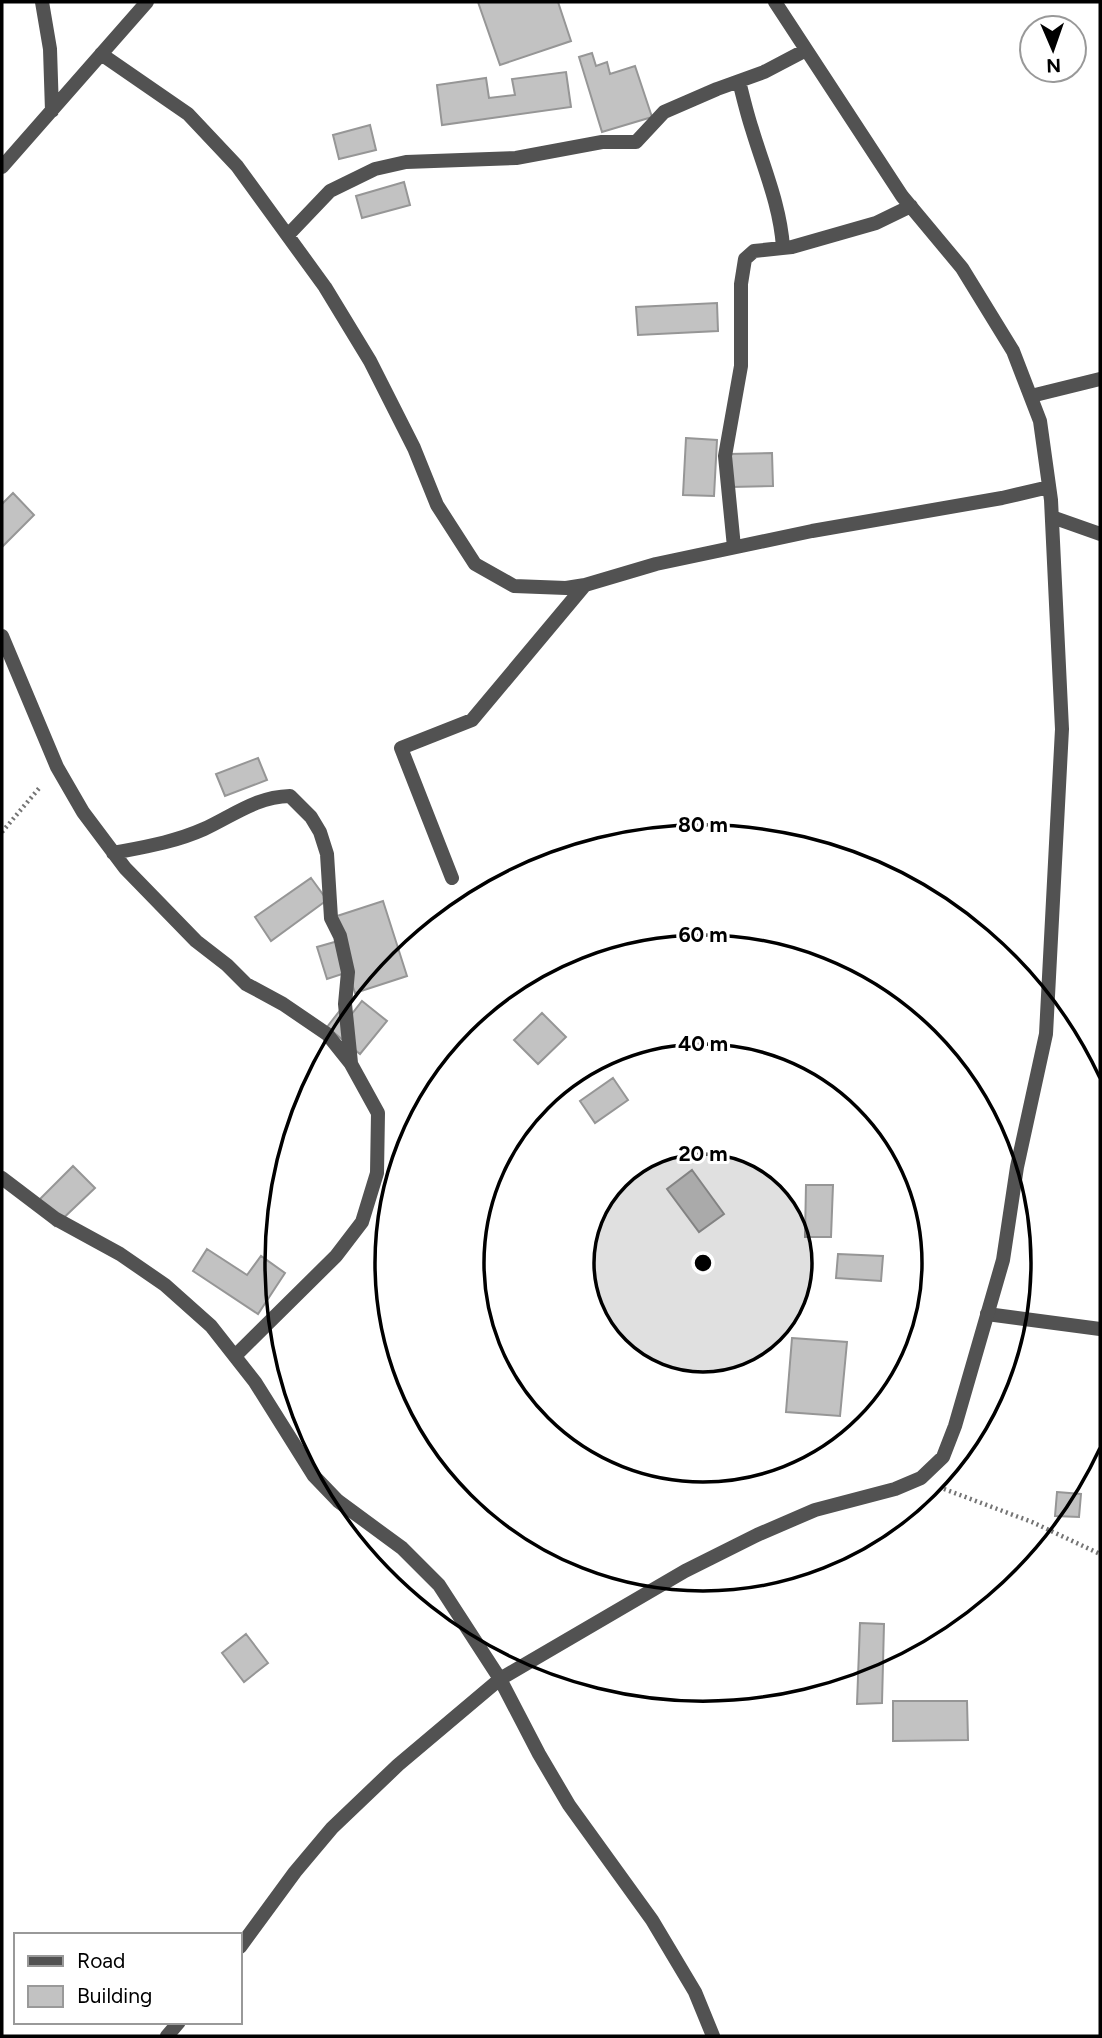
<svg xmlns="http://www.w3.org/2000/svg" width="1102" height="2038" viewBox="0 0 1102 2038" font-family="Figtree,sans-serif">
<rect width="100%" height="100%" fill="#fff"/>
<!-- building -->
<path fill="#c2c2c2" stroke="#969696" stroke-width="2" d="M478 2H558L571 41 500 65Z
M592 53 596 66 607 62 610 74 635 66 652 117 602 132 579 57Z
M566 72 571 107 442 125 437 85 486 78 489 98 515 95 512 79Z
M370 125 376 150 339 159 333 135Z
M404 182 410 205 362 218 356 196Z
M717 303 718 331 638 335 636 307Z
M686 438 717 440 714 496 683 495Z
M772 453 773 486 731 487 729 454Z
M13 493 34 515 2 547V504Z
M258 758 267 780 225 796 216 774Z
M311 878 327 900 271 941 255 917Z
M383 901 407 976 355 993 348 972 327 979 317 947 338 941 331 918Z
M362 1001 387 1021 360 1054 327 1027 345 1004 351 1015Z
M542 1013 566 1037 538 1064 514 1040Z
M613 1078 628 1100 595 1123 580 1101Z
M73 1166 95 1188 55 1226 34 1205Z
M692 1170 724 1214 699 1232 667 1189Z
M806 1185H833L831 1237H805Z
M207 1249 247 1275 261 1256 285 1273 258 1314 193 1271Z
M838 1254 883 1256 881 1281 836 1278Z
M792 1338 847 1342 840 1416 786 1412Z
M1057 1492 1081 1494 1079 1517 1055 1516Z
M860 1623 884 1624 882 1703 857 1704Z
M246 1634 268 1663 244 1682 222 1653Z
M893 1701H967L968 1740 893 1741Z"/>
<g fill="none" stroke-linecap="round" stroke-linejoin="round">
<!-- path -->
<path stroke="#747474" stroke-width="4.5" stroke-dasharray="2 3.5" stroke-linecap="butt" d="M2 832 41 786
M944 1489 1032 1522 1100 1554"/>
<!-- lane -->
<path stroke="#525252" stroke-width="14" d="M987 1314 1100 1329"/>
<!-- street -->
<path stroke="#525252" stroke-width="14" d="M42 2 50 49 52 111
M101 54 188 114 237 166 325 287 370 361 414 448 437 505 475 564 514 586 566 588 585 585 656 564 812 531 1002 498 1049 487
M739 81C743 97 747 114 752 129 764 169 780 205 783 247
M2 167 147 2
M288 235 330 191 375 169 406 162 516 158 602 142H636L664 112 717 89 764 72 806 50
M1031 396 1100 379
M1052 517 1100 534
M734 547 725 456 741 366V284L745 259 754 251 792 247 876 223 911 206
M2 636 57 767 83 812 125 868 196 941 227 965 246 984 283 1004 327 1034 351 1064 378 1113 377 1173 362 1222 336 1256 235 1356
M113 853C144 847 175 842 204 829 234 815 256 797 290 796L311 817 320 832 327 854 331 918 340 936 348 972 345 1004 351 1063
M452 878 401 748 472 720 585 585
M2 1178 56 1219 120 1254 165 1285 211 1326 255 1382 314 1476 338 1501 402 1548 439 1585 500 1679 539 1754 569 1805 652 1920 695 1992 713 2036
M240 1947 295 1872 332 1828 398 1765 500 1679 685 1571 757 1535 815 1510 895 1489 921 1478 943 1457 955 1426 1003 1260 1017 1167 1046 1034 1062 729 1051 500 1040 421 1013 351 962 268 902 196 775 2
M167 2036 179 2022"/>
</g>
<!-- distance rings -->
<circle cx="703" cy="1263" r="109" fill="#000" fill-opacity=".12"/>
<g fill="none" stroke="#000" stroke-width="3.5">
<circle cx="703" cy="1263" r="109"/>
<circle cx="703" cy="1263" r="219"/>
<circle cx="703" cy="1263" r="328"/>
<path d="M1100 1448A438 438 0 1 1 1100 1078"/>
</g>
<circle cx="703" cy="1263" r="10" fill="#000" stroke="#fff" stroke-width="3.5"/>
<g font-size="21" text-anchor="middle" font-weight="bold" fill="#000" stroke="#fff" stroke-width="6" stroke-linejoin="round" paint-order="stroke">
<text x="703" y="832">80 m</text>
<text x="703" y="942">60 m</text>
<text x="703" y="1051">40 m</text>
<text x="703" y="1161">20 m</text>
</g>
<!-- border -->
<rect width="1102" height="2038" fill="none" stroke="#000000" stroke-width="7"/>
<!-- legend -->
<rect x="14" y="1933" width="228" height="91" fill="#ffffff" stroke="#999999" stroke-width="2"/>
<rect x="28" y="1956" width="35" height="10" fill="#525252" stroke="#999999" stroke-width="2"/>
<text x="77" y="1968" font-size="21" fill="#000000">Road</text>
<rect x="28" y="1986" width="35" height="21" fill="#c2c2c2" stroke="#999999" stroke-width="2"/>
<text x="77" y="2003" font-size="21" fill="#000000">Building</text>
<!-- north arrow -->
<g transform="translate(1053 49) rotate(178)"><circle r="33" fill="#ffffff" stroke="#999999" stroke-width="2"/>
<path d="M0-5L12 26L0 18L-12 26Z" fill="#000000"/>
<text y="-10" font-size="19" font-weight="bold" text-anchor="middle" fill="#000000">N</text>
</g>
</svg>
